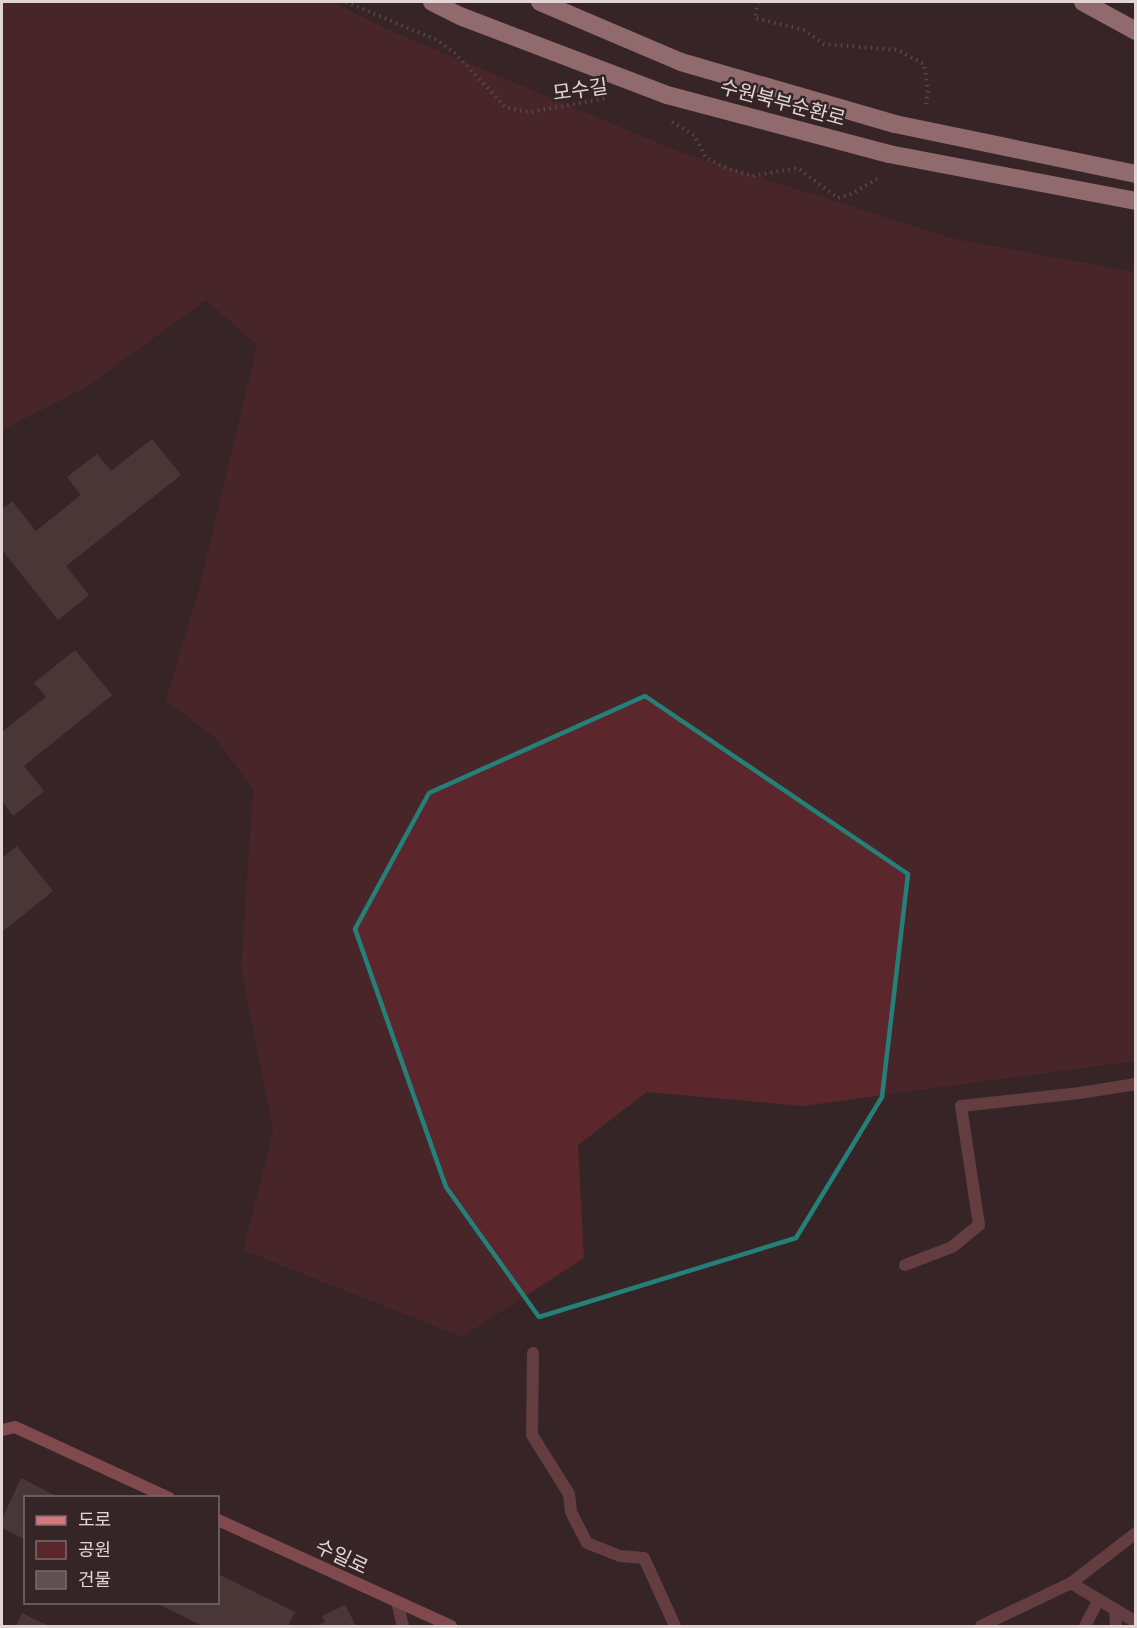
<svg xmlns="http://www.w3.org/2000/svg" width="1137" height="1628" viewBox="0 0 1137 1628" font-family="'Open Sans','Noto Sans KR',sans-serif">
<rect width="100%" height="100%" fill="#362526"/>
<!-- green -->
<path fill="#5c262d" d="M2 2H333L384 28 680 152 955 239 1135 272V1061L803 1106 647 1092 578 1145 584 1258 462 1337 243 1250 273 1131 241 968 253 789 215 738 166 700 199 589 257 345 206 300 85 388 2 430Z"/>
<!-- building -->
<path fill="#614e4f" d="M152 439 181 475 66 566 89 595 58 620 2 550V510L12 501 36 531 81 495 67 477 97 454 111 471Z
M75 650 112 695 24 766 44 791 13 816 2 801V732L46 697 34 683Z
M17 846 53 891 2 932V858Z
M21 1478 60 1498H26V1540L2 1528V1519Z
M218 1574 295 1612 288 1626H203L154 1602H218Z
M345 1605 356 1626H316L325 1622 322 1616Z
M22 1613 49 1626H16Z"/>
<g fill="none" stroke-linecap="round" stroke-linejoin="round">
<!-- path -->
<path stroke="#7f7071" stroke-width="4" stroke-dasharray="1.5 4.5" stroke-linecap="butt" d="M346 2 437 40 456 54 506 108 531 112 607 98
M758 2 755 18 804 30 824 44 898 50 924 64 928 90 926 107
M672 122 694 135 706 158 729 169 753 176 798 168 838 198 851 194 879 178"/>
<!-- lane -->
<path stroke="#995b60" stroke-width="12" d="M905 1265 952 1247 979 1225 961 1106 1080 1093 1136 1084"/>
<!-- street -->
<path stroke="#995b60" stroke-width="12" d="M533 1353 532 1435 569 1494 571 1512 587 1543 620 1556 644 1558 675 1626
M1071 1583 1136 1533
M397 1602 403 1626
M1115 1611 1116 1626
M981 1626 1071 1583 1136 1622
M1085 1626 1098 1601"/>
<!-- secondary -->
<path stroke="#d7757f" stroke-width="12" d="M2 1430 15 1427 169 1498
M218 1520 451 1626"/>
<!-- highway -->
<path stroke="#fcbec1" stroke-width="18" d="M432 2 460 16 667 95 889 154
M540 2 681 62 895 124
M1083 2 1136 31"/>
<!-- highway-bridge -->
<path stroke="#fcbec1" stroke-width="18" d="M895 124 1136 174
M889 154 1136 201"/>
</g>
<!-- marked area -->
<path d="M0 0H1137V1628H0ZM645 696 908 874 882 1097 796 1238 539 1317 446 1187 355 929 429 793Z" fill="#362526" fill-opacity=".55" fill-rule="evenodd"/>
<path fill="none" stroke="#248078" stroke-width="4.5" stroke-linejoin="round" d="M645 696 908 874 882 1097 796 1238 539 1317 446 1187 355 929 429 793Z"/>
<g text-anchor="middle" dominant-baseline="central" stroke-width="5" stroke-linejoin="round" paint-order="stroke">
<!-- street labels -->
<g font-size="20" fill="#e1d5d6" stroke="#362526">
<text transform="translate(580 89) rotate(-8)">모수길</text>
<text transform="translate(783 102) rotate(15)">수원북부순환로</text>
<text transform="translate(342 1556) rotate(25)">수일로</text>
</g>
</g>
<!-- border -->
<rect width="1137" height="1628" fill="none" stroke="#e1d5d6" stroke-width="6"/>
<!-- legend -->
<rect x="24" y="1496" width="195" height="108" fill="#362526" stroke="#7a6b6c" stroke-width="1.5"/>
<rect x="36" y="1516" width="30" height="9" fill="#d7757f" stroke="#7a6b6c" stroke-width="1.5"/>
<text x="78" y="1526" font-size="18" fill="#e1d5d6">도로</text>
<rect x="36" y="1541" width="30" height="18" fill="#5c262d" stroke="#7a6b6c" stroke-width="1.5"/>
<text x="78" y="1556" font-size="18" fill="#e1d5d6">공원</text>
<rect x="36" y="1571" width="30" height="18" fill="#614e4f" stroke="#7a6b6c" stroke-width="1.5"/>
<text x="78" y="1586" font-size="18" fill="#e1d5d6">건물</text>
</svg>
